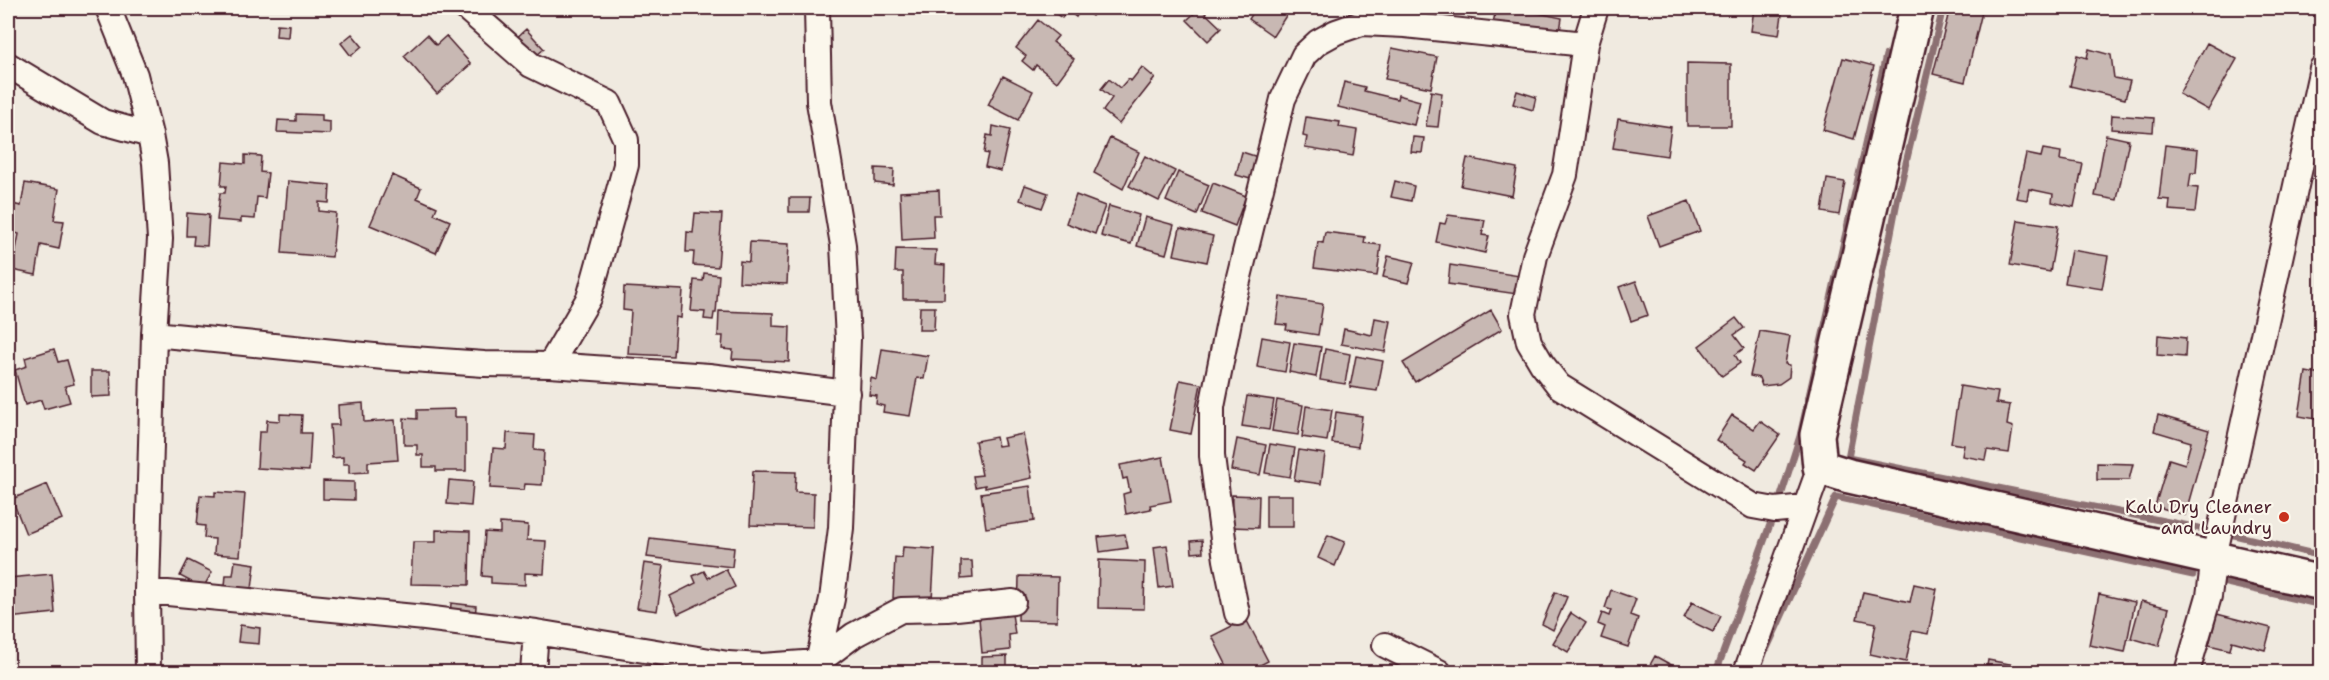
<svg xmlns="http://www.w3.org/2000/svg" width="2329" height="680" viewBox="0 0 2329 680" font-family="'Shantell Sans',sans-serif">
<rect width="100%" height="100%" fill="#f0eae0"/>
<filter id="ink" filterUnits="userSpaceOnUse"><feTurbulence type="fractalNoise" baseFrequency=".0167" numOctaves="2"/><feDisplacementMap in="SourceGraphic" scale="12" xChannelSelector="R" yChannelSelector="G"/><feConvolveMatrix kernelMatrix="1 2 1 2 8 2 1 2 1" color-interpolation-filters="sRGB"/></filter>
<g filter="url(#ink)">
<g fill="none" stroke-linecap="round" stroke-linejoin="round">
<!-- stream -->
<path stroke="#8c6f72" stroke-width="7" d="M1943 8 1898 196 1848 458 2199 528
M1780 499 1800 436 1886 55
M2226 533 2322 556
M2218 581 2322 605
M1767 648 1836 497 2193 575
M1716 672 1771 522"/>
</g>
<!-- building -->
<path fill="#c8b8b3" stroke="#4a1f2b" stroke-width="1.5" d="M1051 8H1098L1092 16 1081 8 1076 17 1067 10 1062 18 1050 10Z
M1200 8 1221 28 1208 41 1187 20Z
M1256 8H1291L1273 36 1249 19Z
M1496 8H1515L1562 18 1559 37 1493 24Z
M1754 8H1783L1779 35 1751 31Z
M1950 8H1983L1965 82 1933 74Z
M1038 20 1058 36 1053 42 1074 59 1057 82 1036 65 1033 70 1022 61 1026 56 1016 48Z
M277 24 289 25 288 37 276 36Z
M526 29 544 49 531 60 514 40Z
M352 34 362 46 351 56 341 43Z
M427 35 436 45 446 36 471 64 437 94 404 56Z
M2207 43 2237 59 2208 110 2179 94Z
M1392 48 1437 57 1431 88 1385 79Z
M2089 49 2111 55 2114 78 2130 81 2125 99 2070 86 2077 55 2087 58Z
M1843 58 1874 66 1854 139 1823 130Z
M1687 63 1731 64V126H1687Z
M1142 67 1155 78 1119 124 1103 111 1112 98 1101 89 1109 79 1120 88 1128 79 1131 81Z
M1003 76 1033 91 1018 120 988 105Z
M1344 82 1365 87 1364 91 1397 99 1398 95 1420 101 1414 125 1338 107Z
M1431 91 1442 93 1438 127 1426 126Z
M1517 91 1536 97 1533 110 1513 104Z
M296 114 322 115V121L330 122V134L277 132 278 120 296 121Z
M2112 115 2154 118 2153 132 2111 129Z
M1306 117 1340 122 1339 127 1357 130 1353 156 1305 148 1307 137 1303 136Z
M1618 119 1671 127 1667 156 1613 148Z
M993 126 1010 130 1001 171 985 167 988 154 984 153 987 135 992 136Z
M2106 135 2129 140 2117 200 2095 196Z
M1413 137 1424 138 1422 153 1411 152Z
M1110 138 1139 152 1123 189 1094 173Z
M2165 145 2198 149 2196 173H2191L2189 187 2198 188 2195 212 2169 210 2170 200 2159 199Z
M2043 149 2061 152 2060 160 2083 164 2074 207 2052 202 2053 194 2029 189 2027 200 2016 198 2026 154 2041 157Z
M1242 152 1261 158 1254 180 1236 175Z
M245 155 261 156 260 172 268 173 265 198 257 197 255 219 241 218V222L217 220 220 193H225L226 186H221L223 162 245 164Z
M1145 156 1175 171 1159 201 1129 186Z
M1467 158 1517 168 1512 196 1461 186Z
M875 168 894 169 893 185 875 183Z
M1178 172 1209 185 1197 215 1166 201Z
M392 175 421 188 417 198 437 207 434 214 450 221 436 253 370 225Z
M1827 179 1845 182 1839 215 1822 212Z
M288 181 330 185 329 203 319 202V211L336 213 332 257 282 253Z
M1395 181 1414 186 1411 201 1391 197Z
M25 183 59 189 54 220 64 221 59 249 41 245 36 275 12 270 19 234 8 231 12 204 21 206Z
M1213 183 1246 196 1235 226 1202 213Z
M1025 185 1048 193 1042 208 1020 200Z
M939 190 940 215H933L934 238 902 240 900 192Z
M1076 195 1105 206 1095 234 1066 223Z
M789 198H810L809 212H789Z
M1689 201 1700 231 1659 246 1648 216Z
M1109 206 1139 215 1131 244 1101 236Z
M187 213 209 215 207 246 193 245 194 236H186Z
M695 213 722 214 718 267 693 265 694 252H686L687 232 693 233Z
M1448 215 1485 220 1482 235 1489 236 1485 253 1436 242 1440 223 1445 224Z
M1145 217 1174 225 1166 254 1137 246Z
M2018 220 2058 226 2050 272 2010 265Z
M1180 228 1213 236 1207 262 1174 255Z
M1325 232 1365 237 1364 243 1381 245 1377 276 1314 268 1318 242 1323 243Z
M750 242 789 244 787 284 739 282 740 261 749 262Z
M896 249 936 250 935 264 945 265 944 299H903V272H895Z
M2071 250 2108 256 2102 289 2065 283Z
M1388 256 1414 262 1408 283 1383 277Z
M1450 265 1520 276 1517 294 1448 284Z
M704 273 719 275 716 313H714L713 320 704 319 705 312 691 311 694 280 703 281Z
M1636 281 1648 315 1631 321 1619 287Z
M624 287 683 290 681 318 676 317 673 356 628 354 631 311 623 310Z
M1280 297 1323 304 1318 335 1286 330 1287 325 1276 324Z
M920 307H935L934 330H919Z
M1491 310 1502 329 1415 382 1403 363Z
M719 311 773 313V326L790 327 789 362 732 359 733 350 722 349 723 336H718Z
M1375 318 1391 321 1385 352 1341 344 1344 329 1372 335Z
M1736 318 1744 328 1734 335 1744 348 1735 355 1740 363 1722 376 1699 346Z
M1760 331 1790 336 1785 364 1790 365 1789 377 1779 384 1762 386 1759 378 1750 376Z
M2158 335 2186 338 2185 357 2157 355Z
M1262 337 1290 342 1285 372 1257 367Z
M1294 343 1321 347 1316 377 1289 372Z
M54 349 58 362 67 360 74 384 65 386 70 402 44 409 41 400 25 405 15 370 27 366 25 358Z
M882 349 928 356 924 379 917 378 910 416 883 412 884 406 876 404 877 396 869 395 871 378 877 380Z
M1325 349 1350 354 1345 384 1320 380Z
M1356 356 1383 361 1377 391 1350 387Z
M91 371H110L111 396 91 397Z
M2306 372 2322 375V420L2299 416Z
M1180 380 1201 384 1191 434 1170 430Z
M1960 386 1998 392 1996 403 2010 405 2007 425 2013 427 2009 453 1987 450 1985 460 1962 456 1964 445 1951 443Z
M1247 396 1274 400 1269 430 1242 426Z
M1277 400 1303 405 1298 435 1272 431Z
M363 403 364 422 395 420 398 460 368 462V472L349 473V464H343V457L332 458 330 425H339L338 405Z
M1306 406 1332 410 1327 441 1302 437Z
M455 409V417H466V471H436V467H423V455H417V445H404V418L417 419V410Z
M1336 412 1362 416 1358 447 1332 443Z
M280 414 302 415 301 433H311L309 471 257 468 259 432H266L267 420 280 421Z
M1732 415 1754 429 1760 421 1780 435 1756 470 1745 463 1747 460 1716 440Z
M2158 415 2209 430 2185 515 2155 506 2169 459 2185 464 2191 442 2154 431Z
M507 433 535 435 534 450 544 451 542 485 525 484 524 490 490 488 493 448 506 449Z
M1023 434 1032 478 985 488V485L975 487 973 476 982 475 975 441 996 437 998 446 1005 445 1003 438Z
M1237 439 1266 445 1260 475 1231 470Z
M1270 444 1295 448 1290 477 1265 473Z
M1299 450 1325 454 1321 484 1294 480Z
M1163 457 1171 501 1150 505 1151 509 1126 514 1123 494 1130 492 1127 478 1123 479 1120 465Z
M2097 463 2133 464 2129 480H2097Z
M753 471 796 472 795 492 814 493 813 527 750 525Z
M449 480 473 482 471 506 447 504Z
M323 481 354 482V500L323 499Z
M47 484 62 519 26 534 12 499Z
M1030 486 1034 521 986 528 981 493Z
M215 492 245 494 240 556 214 554 215 539 204 538 205 526 197 525 200 495 215 496Z
M1232 495 1259 496 1258 528 1231 527Z
M1266 495H1293V527H1266Z
M500 523 528 525 527 540 546 541 544 574 525 573V585L491 583V577L482 576 485 532 500 533Z
M436 530 470 531 469 585 411 584 413 542H436Z
M1125 534 1128 548 1100 552 1098 537Z
M1328 535 1345 542 1335 566 1318 558Z
M650 538 734 548 732 567 647 557Z
M1202 540 1203 552 1192 553 1191 541Z
M1167 545 1173 586 1159 588 1154 547Z
M903 547 935 549 932 600 893 598 895 557 902 558Z
M188 560 212 572 203 588 180 576Z
M1099 560 1145 562 1144 609 1098 608Z
M235 561 255 564 252 589 225 586 226 575H233Z
M961 561H972L973 578 961 579Z
M644 563 664 566 657 611 637 608Z
M726 569 735 587 678 614 670 596 696 583 693 576 704 571 708 578Z
M52 574 55 613 8 618V578Z
M1019 576 1058 577 1057 621 1018 620Z
M1914 584 1937 589 1928 634 1912 631 1906 662 1870 654 1876 623 1857 619 1863 592 1910 602Z
M1611 590 1636 599 1630 615 1638 618 1628 647 1601 638 1605 627 1598 624 1602 613 1609 616 1611 610 1605 608Z
M1555 592 1567 597 1553 630 1542 624Z
M2099 594 2135 602 2125 652 2089 645Z
M2141 601 2169 608 2159 646 2131 638Z
M1692 602 1721 616 1713 632 1684 618Z
M451 603 476 606 475 619 450 616Z
M1571 613 1586 623 1568 652 1553 643Z
M1012 614 1015 634 1009 635 1010 650 982 653 979 618Z
M2217 614 2271 628 2265 650 2232 641 2230 650 2209 645Z
M1246 619 1268 661 1247 672H1230L1212 636Z
M240 625 260 628 259 644 238 642Z
M1007 656V672H982V657Z
M1655 656 1684 672H1646Z
M1988 660 2047 671V672H1986Z
M175 668H197L196 672H175Z"/>
<g fill="none" stroke-linecap="round" stroke-linejoin="round">
<!-- street casing -->
<g stroke="#4a1f2b" stroke-width="28">
<path id="street" d="M108 8 135 75 150 135 155 163 160 239 154 334 147 591 148 672
M466 8 531 65 609 103 626 140V165L589 298 550 365
M817 8 819 102 843 245 848 339 841 528 832 599 818 662 821 668
M1596 8 1585 44 1565 175 1535 256 1523 314 1529 342 1542 364 1559 386 1753 506 1775 510 1806 507
M8 65 103 122 150 135
M154 334 384 357 484 364 550 365 709 376 847 393
M147 591 425 618 536 632 728 664 762 666 818 662 854 635 901 610 947 609 1013 602
M1237 613 1226 560 1217 495 1212 456V407L1233 301 1283 99 1304 55 1318 42 1336 32 1362 23 1405 25 1585 44
M1385 645 1439 672
M533 672 536 632
M1746 672 1820 467
M2187 672 2209 596 2214 557 2322 68"/>
</g>
<!-- secondary casing -->
<g stroke="#4a1f2b" stroke-width="38">
<path id="secondary" d="M1917 8 1817 435 1820 467 1849 476 2322 583"/>
</g>
<!-- street -->
<use href="#street" stroke="#fbf7ec" stroke-width="24"/>
<!-- secondary -->
<use href="#secondary" stroke="#fbf7ec" stroke-width="33"/>
</g>
</g>
<!-- markers -->
<circle fill="#c8321e" stroke="#fbf7ec" stroke-width="2" cx="2284" cy="517" r="6"/>
<g text-anchor="middle" dominant-baseline="central" stroke-width="4.5" stroke-linejoin="round" paint-order="stroke">
<!-- poi labels -->
<g font-size="18" fill="#4a1f2b" stroke="#fbf7ec" text-anchor="end">
<text x="2272" y="507">Kalu Dry Cleaner<tspan x="2272" dy="21">and Laundry</tspan></text>
</g>
</g>
<!-- margin -->
<rect width="2329" height="680" fill="none" stroke="#fbf7ec" stroke-width="30"/>
<rect x="15" y="15" width="2299" height="650" fill="none" stroke="#4a1f2b" stroke-width="2" filter="url(#ink)"/>
</svg>
